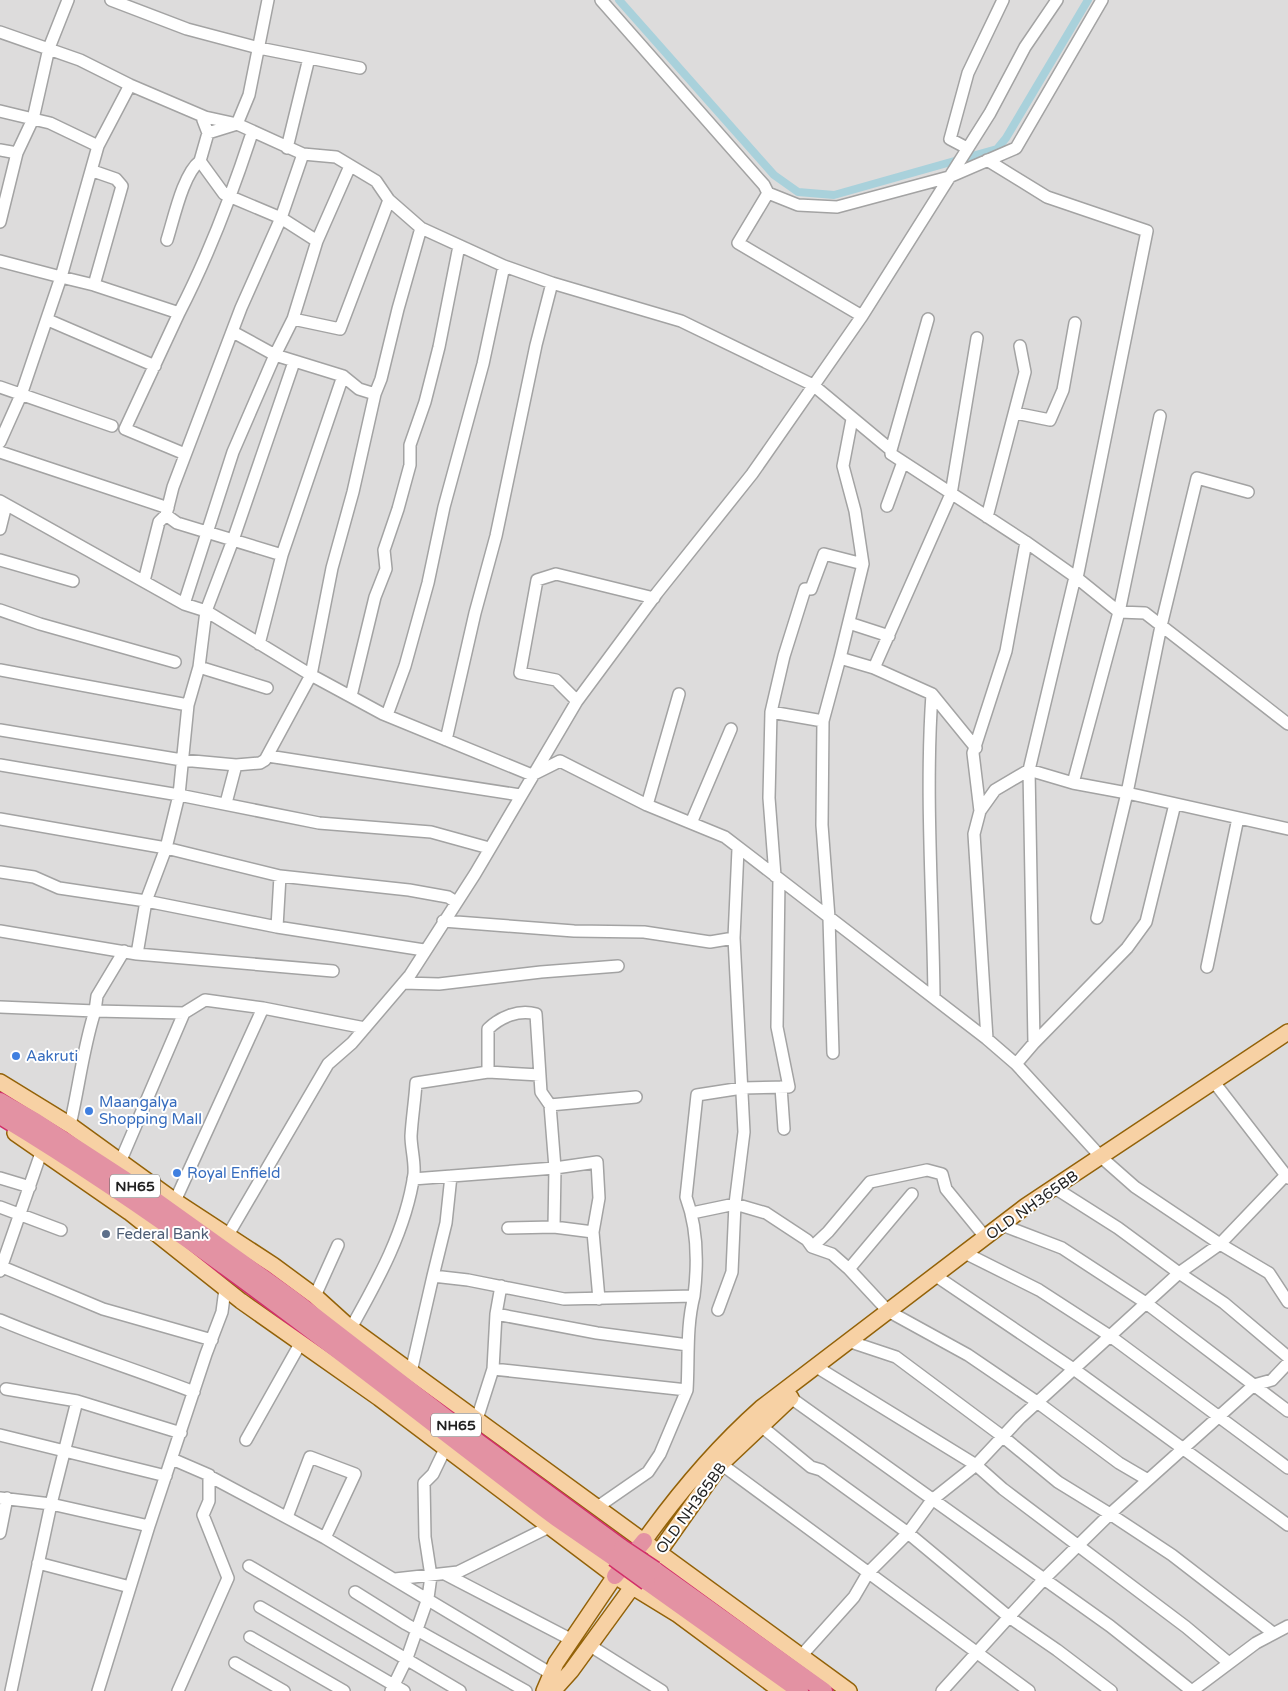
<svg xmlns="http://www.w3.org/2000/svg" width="1288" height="1691" viewBox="0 0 1288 1691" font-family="'Varela Round',sans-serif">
<rect width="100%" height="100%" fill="#f0ece6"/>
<!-- residential -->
<path fill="#dddcdc" d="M0 0H1288V1691H0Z"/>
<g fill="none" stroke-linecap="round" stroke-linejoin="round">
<!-- canal -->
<path stroke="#a9d1db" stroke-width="8" d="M619 0 774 175 798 192 834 195 997 149 1006 138 1088 0"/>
<!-- minor casing -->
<g stroke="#a3a3a3" stroke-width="14">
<path id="minor" d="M68 0 49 48 33 119 50 123 98 146
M111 0 187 29 259 48 360 68
M601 0 764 185 768 193 738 243 862 316
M0 32 80 60 130 85 205 117 203 120 208 133
M130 85 98 146 61 277 94 285 179 313C209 255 232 194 252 133
M0 111 33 119 17 153 0 222
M205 117 237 124 249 95 268 0
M287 148 309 58
M967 148 950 139 968 73 1003 0
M0 150 17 153
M303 154 281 218 317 241 293 319 340 329 389 200
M987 160 1047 197 1147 231 1077 578
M93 171 116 179 122 186 94 285
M768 193 798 205 837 207 949 177 1016 148 1102 0
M167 240C174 218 183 174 200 161
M317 241 350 166
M0 261 61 277 21 395 0 442
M552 283 681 321 813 385 891 450V454L1026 542 1077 578 1119 612 1145 613 1288 724
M179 313 125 429 185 454
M48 320 155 366
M233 332 275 355 343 376 359 389 375 394
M0 387 112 426
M1015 413 1050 420 1063 390 1075 323
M852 419 843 466 855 511 863 564
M891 450 928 319
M0 452 168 508
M0 501 184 604 206 611 311 675 383 714 532 775 560 761 647 805 725 837 987 1039 1016 1064 1101 1157 1135 1187 1220 1244 1269 1273 1288 1302
M887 506 903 462
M166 515 177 523 282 555
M987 517 1025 372 1020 346
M0 529 6 505
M0 560 73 581
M1075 577 1029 770 1073 783 1119 612 1160 416
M144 581 159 522 166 515 173 487 241 308 281 218 224 194 200 161 208 133 237 124 303 154 336 157 376 181 389 200 421 228 504 266 552 283 536 345 496 536 475 613 446 740
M184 604 233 452 275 355 293 319
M0 610 40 624 175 662
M849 623 889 636
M259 644 282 555 343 376
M199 667 267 688
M874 668 951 494 977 338
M0 670 188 705 179 795 0 765
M351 696 375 597 386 569 384 550 398 509 410 465V445L425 402 439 347 459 246
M577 701 556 680 520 673 537 580 556 574 654 598
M188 705 199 667 206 611 233 540 294 362
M771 712 784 656 805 589H811L824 554 863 564 840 658
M387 715 405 666 428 583 444 507 483 364 504 266
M0 730 182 760 236 765
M268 756 520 795
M1073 783 1127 793 1161 626 1197 478 1248 492
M226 803 236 765 260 763 265 760 311 675 332 568 353 492 375 394 381 379 398 309 421 228
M647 805 679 694
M980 811 995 790 1029 770 1034 1043 1016 1064
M0 819 166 848 179 795 319 823 431 832 489 848
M691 823 731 729
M0 872 34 877 59 888 146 901 277 927
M280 876 409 890 448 897 456 902
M775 876 769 798 771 712 823 721
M1097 918 1127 793 1288 829
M443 921 574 931 644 932 710 942 734 938
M0 931 137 954 333 971
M137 954 146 901 166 848 280 876 277 927 424 950
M1207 967 1238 818
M403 983 439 984 541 972 618 966
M934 998C933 897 925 795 932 694L976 748
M0 1007 95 1011 97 996 124 951
M987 1039 974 834 980 811 973 753 1006 651 1026 542
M1034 1043 1127 948 1146 922 1175 804
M833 1053 829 918 822 825 823 721 840 658 874 668 932 694
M488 1072 540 1075
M1214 1082 1288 1178
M781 1087 784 1129
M550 1105 555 1168 554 1227
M70 1125C79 1087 83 1048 95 1011L184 1013
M121 1160 184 1013 205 1000 263 1008
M1286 1175 1220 1244 1179 1273 1224 1303 1288 1357
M0 1178 30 1187
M413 1179 555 1168 597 1162 599 1198 593 1232 599 1299
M1055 1188 1118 1228 1179 1273 1110 1336 1288 1468
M175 1201 263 1008 365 1028
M0 1207 61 1230
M692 1213 735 1204 766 1213 807 1240 812 1247 832 1254 849 1269 888 1311 968 1355 1037 1402 1119 1463 1148 1480
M1002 1225 1062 1248 1146 1303 1288 1411
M508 1228 554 1227 593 1232
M228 1235 328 1064 352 1043 410 975 475 874 577 701 657 593 752 474 862 316 990 113 1025 47 1057 0
M812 1247 828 1232 870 1182 927 1170 942 1174 946 1189 986 1238
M0 1266 103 1309 212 1340
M849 1269 912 1194
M0 1271 41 1153
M433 1276 446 1223 451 1176
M936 1276 1075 1370 1288 1525
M315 1296 338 1245
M694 1296C698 1263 698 1229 686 1197L697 1095 742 1088 789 1087 777 1027 779 879
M718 1310 732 1272 735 1204 744 1132 734 938 738 849
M496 1314 597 1333 688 1345
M0 1320C64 1347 129 1367 194 1392
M351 1328C378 1280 406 1230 414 1174 415 1161 411 1148 411 1136 412 1118 415 1100 416 1083L488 1072V1029C500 1017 519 1009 536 1014L541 1092 550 1105 636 1097
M848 1341 896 1357 1002 1436 1058 1482 1110 1514 1254 1385 1272 1380 1288 1363
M815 1366 976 1465 1003 1489 1186 1627 1229 1663
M493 1369 496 1314 501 1286
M411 1372 433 1276 468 1280 564 1299 694 1296C686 1327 689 1359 687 1390
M6 1389 77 1401
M791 1398 1044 1579 1110 1514 1172 1555 1273 1633
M477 1419 493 1369 687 1390 660 1454 648 1472 596 1508
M761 1426 811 1467 821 1470 908 1533 1009 1617 1044 1579 1110 1626 1192 1691
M0 1435 166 1476
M246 1440 300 1344
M172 1459 209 1475V1501L203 1515 228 1578 178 1691
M721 1464 1029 1691
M209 1476 325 1538 550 1673
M0 1498 51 1504 149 1526
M287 1517 310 1457 355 1474 325 1538
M0 1533 7 1498
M38 1563 130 1587
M249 1566 460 1691
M445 1574 572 1640
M395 1579 458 1572 549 1527
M355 1592 406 1624 526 1691
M260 1607 404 1691
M250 1637 344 1691
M589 1645 662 1691
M801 1656 854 1597 868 1573 908 1533 932 1500 976 1465 1020 1418 1110 1336 1039 1290 965 1253
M235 1663 284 1691
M11 1691 51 1504 77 1401 181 1433
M98 1691 149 1526 206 1354 222 1312 225 1289
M391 1691 407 1658 428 1598 431 1576 425 1537 424 1483 433 1474 446 1447
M942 1691 1009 1617 1057 1650 1111 1691
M1192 1691 1256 1643 1288 1626"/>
</g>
<!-- major casing -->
<g stroke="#936208" stroke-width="18">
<path id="major" d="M0 1082 70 1125 175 1201 273 1265 315 1296 347 1325 849 1691
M15 1133 129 1212 241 1301 379 1398 615 1576 677 1614 781 1691
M644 1541C679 1492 716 1448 761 1408L1026 1206 1288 1032
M654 1559 721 1464 791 1398 786 1391
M544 1691 556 1663 615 1576
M553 1691 571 1671 638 1579"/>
</g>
<!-- highway casing -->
<g stroke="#d22f6a" stroke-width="19">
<path id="highway" d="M0 1101 35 1121 141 1190 293 1299 470 1436 622 1548
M0 1116C196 1234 374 1380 556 1518L614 1558
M655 1570 824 1691
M615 1576 644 1541
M647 1582 800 1691"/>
</g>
<!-- minor -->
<use href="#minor" stroke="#fff" stroke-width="11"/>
<!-- major -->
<use href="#major" stroke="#f7d1a4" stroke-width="15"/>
<!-- highway -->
<use href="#highway" stroke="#e392a3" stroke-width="16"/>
<!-- highway-bridge casing -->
<g stroke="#d22f6a" stroke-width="19" stroke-linecap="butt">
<path id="highway-bridge" d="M622 1548 655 1570
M614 1558 647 1582"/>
</g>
<!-- highway-bridge -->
<use href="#highway-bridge" stroke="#e392a3" stroke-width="16"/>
</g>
<!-- markers -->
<g fill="#3f7fe0" stroke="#fff" stroke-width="2">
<circle cx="16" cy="1056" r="5"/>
<circle cx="89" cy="1111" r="5"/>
<circle cx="177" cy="1173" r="5"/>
</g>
<circle fill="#5c6f8a" stroke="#fff" stroke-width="2" cx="106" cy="1234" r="5"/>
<g text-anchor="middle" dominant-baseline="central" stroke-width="4" stroke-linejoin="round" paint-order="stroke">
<!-- shield labels -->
<g fill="#fff" stroke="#626262" stroke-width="1">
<rect x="110" y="1174.5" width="50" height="23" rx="4"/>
<rect x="431" y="1413.5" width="50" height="23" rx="4"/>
</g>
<g font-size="14" font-weight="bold" fill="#1f1f1f">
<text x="135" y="1186">NH65</text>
<text x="456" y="1425">NH65</text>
</g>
<!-- shop labels -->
<g font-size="15" fill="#366cbe" stroke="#fff" text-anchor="start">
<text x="26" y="1056">Aakruti</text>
<text x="99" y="1102">Maangalya<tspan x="99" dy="17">Shopping Mall</tspan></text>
<text x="187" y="1173">Royal Enfield</text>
</g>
<!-- street labels -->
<g font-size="15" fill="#1f1f1f" stroke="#fff">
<text transform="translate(1032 1205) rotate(-35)">OLD NH365BB</text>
<text transform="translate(691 1508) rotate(-54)">OLD NH365BB</text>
</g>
<!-- service labels -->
<g font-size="15" fill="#4e5e75" stroke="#fff" text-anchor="start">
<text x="116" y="1234">Federal Bank</text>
</g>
</g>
</svg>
